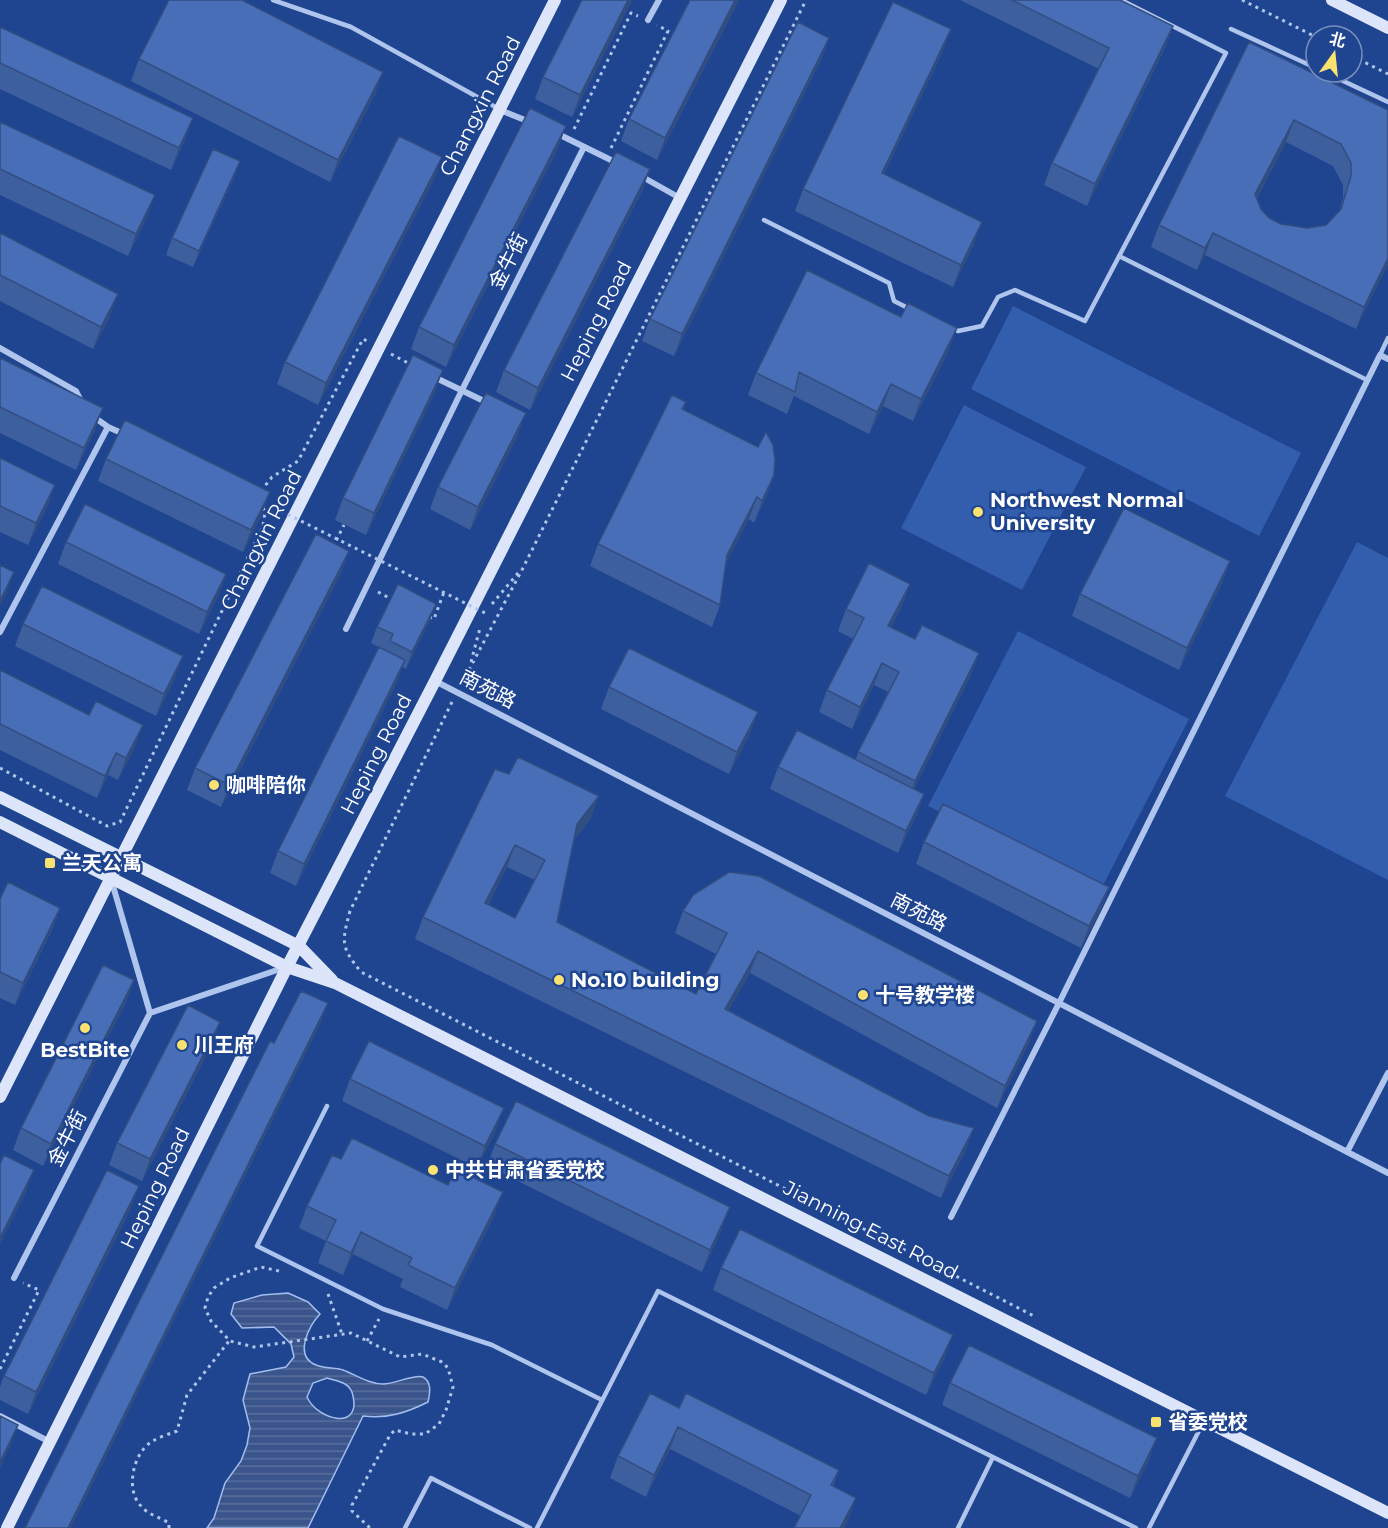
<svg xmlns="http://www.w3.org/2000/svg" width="1388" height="1528" viewBox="0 0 1388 1528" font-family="Montserrat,'Noto Sans SC',sans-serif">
<defs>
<pattern id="water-rules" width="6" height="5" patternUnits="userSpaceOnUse" patternTransform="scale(1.5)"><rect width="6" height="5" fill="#3a558c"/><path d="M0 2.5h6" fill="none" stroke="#586e9d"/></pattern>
</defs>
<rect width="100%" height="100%" fill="#1f4590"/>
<!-- garden -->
<path fill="#335dad" d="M1013 306 1301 453 1259 536 971 389Z
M964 405 1086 467 1022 590 901 528Z
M1357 542 1388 558V880L1225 796Z
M1018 631 1189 719 1099 893 928 806Z"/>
<!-- water -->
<path fill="url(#water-rules)" stroke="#a3beee" stroke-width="1.5" fill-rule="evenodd" d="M288 1293 308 1302 320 1314C309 1326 293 1356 316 1365 325 1369 335 1367 343 1370 356 1375 369 1384 383 1384 395 1384 414 1374 423 1377 432 1382 430 1393 428 1402 406 1413 387 1419 363 1416L308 1528H207L214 1518 225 1483 241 1461 247 1445 250 1428 243 1400 250 1374 286 1367 294 1357 291 1344 274 1327 242 1328 231 1314 234 1303 262 1295ZM327 1378C333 1380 340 1381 345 1384 350 1387 352 1390 353 1396 361 1431 317 1420 307 1397L313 1383Z"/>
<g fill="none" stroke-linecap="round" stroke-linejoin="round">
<!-- path -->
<path stroke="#afc5ed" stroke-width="3" stroke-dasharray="3 4.5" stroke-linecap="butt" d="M1242 0 1316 37
M1352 56 1388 74
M574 129 631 13 638 16
M611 148 668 31 657 25
M391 354 410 364
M261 491 272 477 298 461 363 339 367 341
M333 547 344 525
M378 592 393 600
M492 604 519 572
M429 617 434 619 444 592
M471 662 480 628
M462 683 524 566 806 0
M452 702 350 911C342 942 340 946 361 972L1034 1316
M0 768 107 826 120 822 263 526 265 512 262 506
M279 1271 261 1267 230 1278 214 1288 208 1297 205 1308 211 1321 230 1341 254 1347 351 1333 400 1357 422 1354 442 1362 448 1368 453 1387 446 1410 439 1424 425 1434H411L395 1430 390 1435 352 1505V1511L370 1528
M328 1294 342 1334
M367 1341 379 1319
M0 1369 39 1290 23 1283
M169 1528V1523C161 1518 147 1514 141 1506 125 1490 133 1454 151 1442 159 1437 169 1434 177 1431L187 1395 229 1341"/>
<!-- lane -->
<path stroke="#afc5ed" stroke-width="4.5" d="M273 0 351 27 499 109
M1231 29 1316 68
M1324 72 1388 102
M764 220 889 283 894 301 910 309
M1119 256 1367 380
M953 328 958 331 982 326 998 297 1015 290 1085 321 1226 53 1121 0
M1380 355 1388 338
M327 1106 257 1246 383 1309 492 1345 602 1400
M405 1528 431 1478 530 1528
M537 1528 658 1291 1136 1528
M958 1528 993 1457
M1149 1528 1204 1421"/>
<!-- street -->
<path stroke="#afc5ed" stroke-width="6" d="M648 20 659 0
M500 110 530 122
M556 133 617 163
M639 175 680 198
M0 348 76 391 82 403
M434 377 490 404
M108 427 126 435
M346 629 462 390 584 147
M0 632 108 427 94 417
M435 681 1388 1173
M150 1013 286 967
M1347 1152 1388 1073
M951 1217 1059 1003 1380 355 1388 359
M14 1278 150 1013 111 879
M0 1416 50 1442"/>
<!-- secondary -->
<path stroke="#dce5fa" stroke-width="12" d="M1332 0 1388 28
M0 797 299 946 332 980
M0 822 287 967 335 983 1388 1513
M0 1097 555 0
M7 1528 287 967 435 681 781 0"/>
<!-- path-bridge -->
<path stroke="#afc5ed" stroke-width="3" stroke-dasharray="3 4.5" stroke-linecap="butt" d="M281 511 485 613"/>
</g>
<!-- wall -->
<path fill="#3e5f9d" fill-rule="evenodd" d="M632 0 572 117 535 99 543 77Z
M690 0H739L657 160 621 141 629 119Z
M960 0H1120L1173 26 1165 48 1087 206 1044 185 1052 163 1099 69Z
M0 27 193 118 185 140 171 170 0 89Z
M829 38 821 60 674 356 642 341 650 319Z
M1249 42 1388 110V264L1356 329 1205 255 1197 270 1151 247 1159 225ZM1286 142 1333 166 1343 185V198L1339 212 1326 225 1307 228 1281 224 1269 218 1261 209 1257 198Z
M943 51 884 174 974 244 953 287 795 211 803 189Z
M139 59 383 72 375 94 330 182 131 81Z
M0 122 147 217 128 256 0 195Z
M566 126 558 148 446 367 411 349 419 327Z
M240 161 234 178 193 267 166 255 172 238Z
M650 169 642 191 530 410 496 392 504 370Z
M434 179 318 405 277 384 285 362Z
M0 233 110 316 93 349 0 301Z
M949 350 913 421 883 406 869 434 794 396 787 414 748 395 756 373Z
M0 358 95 430 76 470 0 433Z
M435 392 366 535 335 520 343 498Z
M686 402 683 410 774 475 766 497 754 523 749 519 725 564 720 605 712 627 590 566 598 544Z
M518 435 470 530 430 509 438 487Z
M0 458 55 485 47 507 28 545 0 532Z
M106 459 262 514 243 552 98 481Z
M66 542 226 574 218 596 199 634 58 564Z
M349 551 341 573 221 807 187 790 195 768Z
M1230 561 1222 583 1179 670 1072 616 1080 594Z
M910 584 902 606 891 627 915 639 979 653 971 675 914 789 924 794 916 816 898 853 770 789 778 767 856 759 858 752 888 692 874 685 852 729 819 712 827 690 853 639 838 631 846 609Z
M436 604 430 620 406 669 402 667 397 682 296 886 270 873 278 851 386 651 371 643 377 627Z
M23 624 175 678 156 716 15 646Z
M0 670 135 747 118 780 108 775 97 798 0 750Z
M609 687 750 734 729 774 601 709Z
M509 774 591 818 574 840 557 922 696 994 716 954 675 933 683 911 1029 1043 997 1108 750 973 728 1011 966 1150 941 1198 415 939 423 917ZM507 867 535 880 515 918 488 905Z
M924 842 1109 887 1101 909 1081 948 916 864Z
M0 899 60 908 52 930 15 1005 0 998Z
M134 980 126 1002 43 1166 13 1150 21 1128Z
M220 1022 212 1044 142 1181 109 1165 117 1143Z
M350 1079 496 1130 477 1168 342 1101Z
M495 1144 722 1229 702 1272 487 1166Z
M341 1159 495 1214 447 1310 400 1287 403 1279 353 1254 343 1275 318 1263 326 1241 299 1228 307 1206Z
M131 1208 28 1414 0 1400V1387L4 1376Z
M721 1268 945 1357 926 1395 713 1290Z
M950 1383 1149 1460 1130 1498 942 1405Z
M679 1408 839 1470 833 1486 856 1498 848 1520 801 1516 670 1449 646 1497 610 1478 618 1456Z"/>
<!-- shaded-wall -->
<path fill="#324d80" d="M628 0H632L572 117 580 95Z
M735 0H739L657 160 665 138Z
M1173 26 1165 48 1087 206 1095 184Z
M951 29 943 51 874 195 882 173Z
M829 38 821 60 674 356 682 334Z
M383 72 375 94 330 182 338 160Z
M193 118 185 140 171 170 179 148Z
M1294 120 1286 142 1247 216 1255 194Z
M566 126 558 148 446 367 454 345Z
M442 157 434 179 318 405 326 383Z
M240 161 234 178 193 267 199 251Z
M650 169 642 191 530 410 538 388Z
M155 195 147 217 128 256 136 234Z
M982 222 974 244 953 287 961 265Z
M1213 233 1205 255 1197 270 1205 248Z
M1388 258V264L1356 329 1364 307Z
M118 294 110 316 93 349 101 327Z
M957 328 949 350 913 421 921 399Z
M443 370 435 392 366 535 374 513Z
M891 384 883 406 869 434 877 412Z
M103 408 95 430 76 470 84 448Z
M526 413 518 435 470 530 478 507Z
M774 475 766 497 754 523 762 501Z
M55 485 47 507 28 545 36 523Z
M270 492 262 514 243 552 251 530Z
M757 497 749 519 719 577 727 555Z
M349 551 341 573 221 807 229 785Z
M1230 561 1222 583 1179 670 1187 648Z
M14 572 6 594 0 606V601Z
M226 574 218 596 199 634 207 612Z
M910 584 902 606 880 648 888 626Z
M436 604 430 620 406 669 412 652Z
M979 653 971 675 907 803 915 781Z
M183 656 175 678 156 716 164 694Z
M405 660 397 682 296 886 304 864Z
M882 663 874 685 852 729 860 707Z
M758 712 750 734 729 774 737 752Z
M143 725 135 747 118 780 126 758Z
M116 753 108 775 97 798 105 776Z
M924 794 916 816 898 853 906 831Z
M599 796 591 818 569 846 577 824Z
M515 845 507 867 477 925 485 903Z
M1109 887 1101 909 1081 948 1089 926Z
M60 908 52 930 15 1005 23 983Z
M758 951 750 973 717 1031 725 1009Z
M134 980 126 1002 43 1166 51 1144Z
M328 1003 320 1025 71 1528H68Z
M1037 1021 1029 1043 997 1108 1005 1086Z
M220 1022 212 1044 142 1181 150 1159Z
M504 1108 496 1130 477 1168 485 1146Z
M974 1128 966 1150 941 1198 949 1176Z
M34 1170 26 1192 0 1244V1238Z
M139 1186 131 1208 28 1414 36 1392Z
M503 1192 495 1214 447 1310 455 1288Z
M730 1207 722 1229 702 1272 710 1250Z
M361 1232 353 1254 343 1275 351 1253Z
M953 1335 945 1357 926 1395 934 1373Z
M18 1425 10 1447 0 1468V1462Z
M678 1427 670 1449 646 1497 654 1475Z
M1157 1438 1149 1460 1130 1498 1138 1476Z
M856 1498 848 1520 844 1528H840Z"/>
<!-- building -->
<path fill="#486eb7" stroke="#324d80" stroke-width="1.5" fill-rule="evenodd" d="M169 0H242L383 72 338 160 139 59Z
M582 0H628L580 95 543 77Z
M690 0H735L665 138 629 119Z
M1012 0H1120L1173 26 1095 184 1052 163 1109 48Z
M893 2 951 29 882 173 982 222 961 265 803 189Z
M798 22 829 38 682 334 650 319Z
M0 27 193 118 179 148 0 63Z
M1249 42 1388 110V258L1364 307 1213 233 1205 248 1159 225ZM1294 120 1341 144 1351 163V176L1341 209 1326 225 1307 228 1281 224 1269 218 1261 209 1255 194Z
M530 108 566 126 454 345 419 327Z
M0 122 155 195 136 234 0 169Z
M399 136 442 157 326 383 285 362Z
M213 149 240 161 199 251 172 238Z
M616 152 650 169 538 388 504 370Z
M0 233 118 294 101 327 0 275Z
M807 270 901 317 908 303 957 328 921 399 891 384 877 412 799 372 795 392 756 373Z
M413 355 443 370 374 513 343 498Z
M0 358 103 408 84 448 0 407Z
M486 393 526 413 478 507 438 487Z
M672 395 686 402 682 409 758 447 766 432 773 445 775 460 774 475 762 501 757 497 727 555 720 605 598 544Z
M125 420 270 492 251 530 106 459Z
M0 458 55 485 36 523 0 506Z
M85 504 226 574 207 612 66 542Z
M1124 508 1230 561 1187 648 1080 594Z
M316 534 349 551 229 785 195 768Z
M869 563 910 584 888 626 915 639 922 625 979 653 915 781 858 752 899 672 882 663 860 707 827 690 864 618 846 609Z
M0 565 14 572 0 601Z
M398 584 436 604 412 652 390 641 393 634 377 627Z
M42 586 183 656 164 694 23 624Z
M379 647 405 660 304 864 278 851Z
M629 648 758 712 737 752 609 687Z
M0 670 89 715 96 701 143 725 126 758 116 753 105 776 0 724Z
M797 730 924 794 906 831 778 767Z
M518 757 599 796 577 824 557 922 696 994 727 933 683 911 693 895 729 872 759 876 1037 1021 1005 1086 758 951 725 1009 929 1116 974 1128 949 1176 423 917 495 769 509 774ZM515 845 545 860 515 918 485 903Z
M943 804 1109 887 1089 926 924 842Z
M8 882 60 908 23 983 0 972V899Z
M103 965 134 980 51 1144 21 1128Z
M301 991 328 1003 68 1528H25L270 1041 274 1043Z
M188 1005 220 1022 150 1159 117 1143Z
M369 1041 504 1108 485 1146 350 1079Z
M516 1101 730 1207 710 1250 495 1144Z
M352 1138 448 1185 456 1169 503 1192 455 1288 408 1265 412 1258 361 1232 351 1253 326 1241 336 1220 307 1206 332 1155 341 1159Z
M4 1155 34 1170 0 1238V1164Z
M107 1170 139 1186 36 1392 4 1376Z
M740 1229 953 1335 934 1373 721 1268Z
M969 1345 1157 1438 1138 1476 950 1383Z
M650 1393 679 1408 686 1393 839 1470 831 1485 856 1498 840 1528H794L811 1495 678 1427 654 1475 618 1456Z
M0 1416 18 1425 0 1462Z"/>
<!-- markers -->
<g fill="#fbe16f" stroke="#1f4590" stroke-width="2">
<circle cx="978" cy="512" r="6"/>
<circle cx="214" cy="785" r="6"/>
<rect x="44" y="857" width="12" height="12" rx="3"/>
<circle cx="559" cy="980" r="6"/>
<circle cx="863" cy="995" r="6"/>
<circle cx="85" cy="1028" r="6"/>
<circle cx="182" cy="1045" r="6"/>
<circle cx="433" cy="1170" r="6"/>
<rect x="1150" y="1416" width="12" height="12" rx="3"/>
</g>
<g text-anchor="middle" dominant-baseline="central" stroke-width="5" stroke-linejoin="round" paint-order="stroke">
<!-- street labels -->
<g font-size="20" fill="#fff" stroke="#1f4590">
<text transform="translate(480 106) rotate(-63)">Changxin Road</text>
<text transform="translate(508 261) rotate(-63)">金牛街</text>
<text transform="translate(596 321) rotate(-63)">Heping Road</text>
<text transform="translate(261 540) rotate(-63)">Changxin Road</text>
<text transform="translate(488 689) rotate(27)">南苑路</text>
<text transform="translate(376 754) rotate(-63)">Heping Road</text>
<text transform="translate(919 912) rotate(27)">南苑路</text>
<text transform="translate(67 1138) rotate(-63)">金牛街</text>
<text transform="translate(155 1188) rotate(-64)">Heping Road</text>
<text transform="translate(871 1230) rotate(27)">Jianning East Road</text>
</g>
<!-- poi labels -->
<g font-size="20" font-weight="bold" fill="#fff" stroke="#1f4590" text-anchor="start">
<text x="990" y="500">Northwest Normal<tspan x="990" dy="23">University</tspan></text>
<text x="226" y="785">咖啡陪你</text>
<text x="62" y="863">兰天公寓</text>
<text x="571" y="980">No.10 building</text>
<text x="875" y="995">十号教学楼</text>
<text x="194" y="1045">川王府</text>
<text x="85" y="1050" text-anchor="middle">BestBite</text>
<text x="445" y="1170">中共甘肃省委党校</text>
<text x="1168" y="1422">省委党校</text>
</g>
</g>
<!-- north arrow -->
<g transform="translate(1334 54) rotate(15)"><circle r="28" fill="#1f4590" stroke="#798fbc" stroke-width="1.5"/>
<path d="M0-4.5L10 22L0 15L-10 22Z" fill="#fbe16f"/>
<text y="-9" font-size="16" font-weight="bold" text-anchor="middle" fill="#ffffff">北</text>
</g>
</svg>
